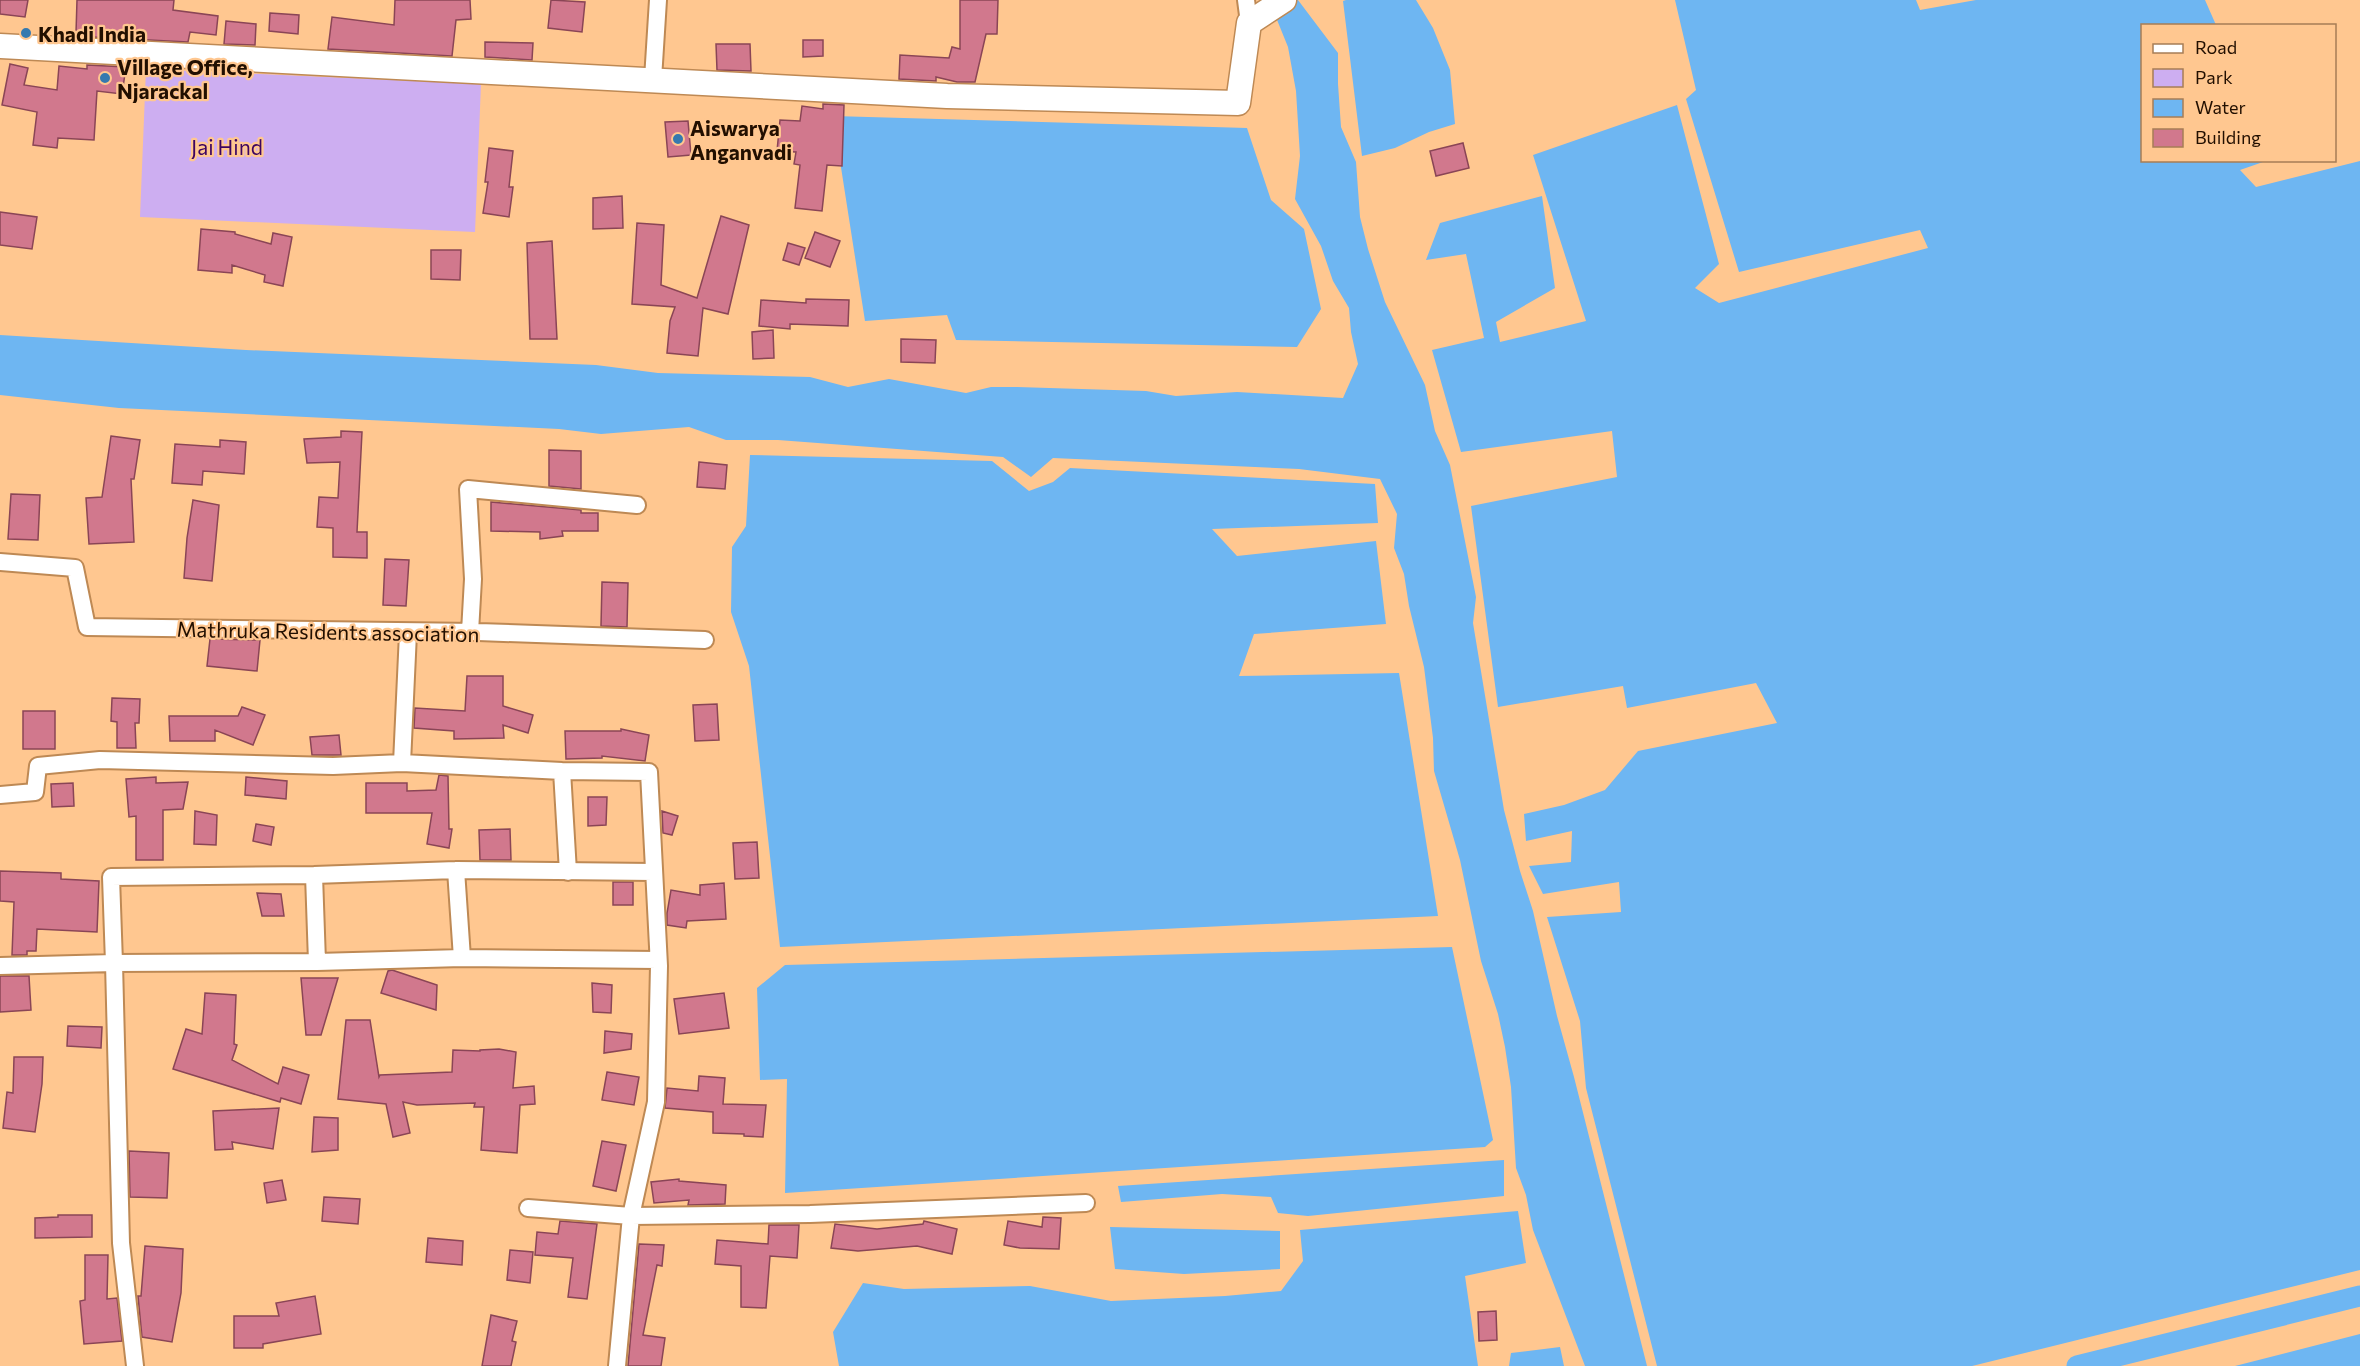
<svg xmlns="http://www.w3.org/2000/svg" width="2360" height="1366" viewBox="0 0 2360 1366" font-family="Commissioner,sans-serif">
<rect width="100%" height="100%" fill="#ffc790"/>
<!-- green -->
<path fill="#cdaef1" d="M146 69 481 84 475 232 140 217Z"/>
<!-- water -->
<path fill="#6eb6f2" d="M1269 0H1298L1338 53V84L1341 127 1356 162 1360 217 1368 249 1385 302 1425 385 1435 431 1450 465 1476 597 1473 623 1504 810 1520 871 1533 911 1557 1016 1574 1077 1647 1366H1585L1533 1230 1526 1195 1516 1168 1511 1087 1505 1047 1498 1014 1481 961 1460 860 1434 771 1433 738 1424 667 1409 606 1404 574 1394 548 1397 514 1380 479 1299 469 1053 458 1031 477 1003 457 778 440H726L689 427 601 434 559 429 119 408 0 395V335L246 350 596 365 658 373 810 377 848 387 889 379 966 393 991 387H1017L1146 391 1176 396 1237 392 1343 398 1358 364 1351 332 1349 308 1333 281 1321 246 1295 199 1300 156 1296 91 1288 47Z
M1346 0H1416L1433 28 1450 70 1455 124 1429 132 1395 148 1362 156 1343 1Z
M1675 0H1916L1920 10 1976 0H2205L2216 25 2142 26V160L2266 161 2240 170 2256 187 2360 161V1270L1972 1366H1657L1586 1088 1580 1021 1547 917 1621 912 1619 882 1543 894 1529 866 1571 862 1572 831 1526 841 1524 814 1564 805 1605 790 1638 751 1777 723 1756 683 1627 708 1623 686 1498 707 1471 506 1617 477 1612 431 1461 452 1432 350 1484 338 1466 254 1426 260 1440 223 1542 196 1555 288 1496 322 1500 342 1586 321 1533 155 1677 105 1719 264 1695 288 1719 303 1928 248 1920 230 1739 272 1686 99 1696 90Z
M833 116 1247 128 1271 200 1304 229 1321 309 1297 347 956 340 947 315 865 321Z
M750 455 992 461 1029 491 1053 482 1070 468 1375 484 1378 523 1212 529 1237 556 1376 541 1386 624 1254 634 1239 676 1399 673 1438 916 780 947 749 666 731 612 732 547 746 526Z
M1452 947 1493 1140 1485 1147 785 1193 787 1079 760 1080 757 988 785 965Z
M1504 1160V1196L1308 1216 1278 1213 1271 1197 1222 1194 1121 1202 1118 1186Z
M1518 1211 1526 1263 1465 1276 1478 1366H839L833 1332 863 1283 904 1289 1030 1286 1111 1301 1225 1296 1281 1291 1303 1261 1300 1230Z
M1110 1227 1280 1231V1269L1184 1274 1115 1269Z
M2360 1334V1366H2235Z
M1560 1347 1564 1366H1509L1511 1353Z"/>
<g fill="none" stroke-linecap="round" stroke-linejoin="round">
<!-- canal -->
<path stroke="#6eb6f2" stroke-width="21" d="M2077 1366 2360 1296"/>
</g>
<!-- building -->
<path fill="#d1788d" stroke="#8a4556" stroke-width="1.5" d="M0 0H28L25 17 0 14Z
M77 0H174L173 10 218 16 216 35 190 32 188 42 91 37V34L76 33Z
M395 0H470L471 19 456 20 452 56 328 49 332 17 394 25Z
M551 0 585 2 582 32 548 28Z
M960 0H998L997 34H986L975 82H957L936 77V81L899 79 900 55 949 58 952 47 960 49Z
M270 13 299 15 298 34 269 31Z
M226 21 256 24 255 45 224 44Z
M803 40H823V56L803 57Z
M485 42 533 43 532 60 485 57Z
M716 44H750L751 71 717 70Z
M10 64 28 68 24 85 57 90 59 66 87 69V65L126 67 122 94 97 91 94 140 58 138 57 148 33 145 37 112 2 105Z
M823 104 844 105 842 166 827 165 822 211 795 208 800 165 794 164 796 152 777 151 780 120 800 121 802 106 823 109Z
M688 121 691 155 668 157 665 122Z
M1463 143 1469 168 1436 176 1430 151Z
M489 148 513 151 509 187H513L509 217 483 213 488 182H485Z
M622 196 623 228 593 229V198Z
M0 212 37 217 32 249 0 245Z
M721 216 749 225 728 314 703 308 698 356 667 353 670 321 675 307 632 304 637 223 664 225 661 285 697 298Z
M201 229 235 232V234L271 244 273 233 292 237 283 286 264 282 265 275 232 265V273L198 270Z
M815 232 840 241 830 267 805 258Z
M552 241 557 339H530L527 243Z
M788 243 805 248 799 265 783 260Z
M431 250H461L460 280 431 279Z
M806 299 849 300 848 326 790 324V329L759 326 761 300 806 303Z
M773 330 774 358 753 359 752 332Z
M901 339 936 340 935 363 901 362Z
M341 431 362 432 357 532H367V558L333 557V528L317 527 319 497 338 498 340 462 307 463 304 439 341 437Z
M111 436 140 440 134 479H131L134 542 89 544 86 498 102 497Z
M220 440 246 442 244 474 203 471 202 485 172 483 175 444 220 447Z
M549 450 581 451V489L549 486Z
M699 462 727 465 725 489 697 487Z
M11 494 40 495 38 540 8 539Z
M193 500 219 505 212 581 184 578 187 538Z
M491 502 581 510V513H598V531H562L563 536 540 539V532L491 531Z
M385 559 409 560 406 606 383 605Z
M602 582 628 583 627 627 601 626Z
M210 639 260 640 257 671 207 666Z
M467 676H503V706L533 715 528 733 503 725 504 738 454 739V731L414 728 415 708 465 711Z
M112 698 140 699 139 723H135L136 748H117V722L111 721Z
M717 704 719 740 695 741 693 705Z
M242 707 265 715 253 745 215 730V741H170L169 716H238Z
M23 711H55V749H23Z
M621 729 649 735 645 761 602 756V758L566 759 565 731H621Z
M339 735 341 755H312L310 737Z
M439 775 448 776 449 829H452L449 848 427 844 432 813H366V783H407V791L436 790Z
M156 777V783L188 782 183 809 163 810V860H136V816L129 817 126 779Z
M246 777 287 781 286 799 245 795Z
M73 783 74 806 52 807 51 784Z
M588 797H607L606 825 588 826Z
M195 811 217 815 216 845 194 844Z
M662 811 678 816 672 835 663 833Z
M256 824 274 827 271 845 253 841Z
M510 829 511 860H480L479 830Z
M757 842 759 878 735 879 733 843Z
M0 871 61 873V879L99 881 97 932 37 929 36 951H27V955H12L14 902 0 901Z
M613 882H633V905H613Z
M724 883 726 919 687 921 686 928 667 925V913L671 890 700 895V885Z
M257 893 281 894 284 916H262Z
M392 970 437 985 436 1010 381 993 388 971Z
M0 976H29L31 1010 0 1012Z
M301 978H338L321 1035H306Z
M592 983 612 985 611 1013 593 1012Z
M205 993 236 995 234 1044 237 1045 232 1060 278 1084 283 1067 309 1075 301 1104 281 1098 280 1102 173 1069 186 1029 202 1034Z
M724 993 729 1028 679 1034 674 999Z
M346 1020H370L379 1077 380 1075 452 1072 453 1050 480 1051V1050L499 1049 516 1052 513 1088 534 1086 535 1104 520 1105 517 1153 481 1150 484 1107H474L475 1103 417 1105 403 1102 410 1133 393 1137 386 1104 338 1099Z
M68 1026 102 1027 101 1048 67 1046Z
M605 1031 632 1034 631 1049 604 1053Z
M14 1057H43L42 1084 35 1132 3 1128 7 1092 13 1093Z
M607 1072 639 1077 634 1105 602 1100Z
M699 1076 725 1078 723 1104 766 1105 763 1137 744 1136V1134L713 1133V1112L665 1108 667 1088 698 1091Z
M279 1108 273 1149 232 1142 233 1149 215 1150 213 1111Z
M314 1117 338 1118V1150L312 1152Z
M602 1141 626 1145 616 1191 593 1186Z
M129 1151 169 1153 167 1198 130 1197Z
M679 1179V1181L726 1185 725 1204 688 1205 689 1200 654 1203 651 1182Z
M282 1180 286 1200 267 1203 264 1183Z
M324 1197 360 1199 358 1224 322 1221Z
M58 1215H92V1237L35 1238V1218L58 1217Z
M1043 1217 1061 1218 1059 1249 1020 1248 1004 1245 1008 1221 1042 1227Z
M560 1221 597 1224 587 1299 568 1297 573 1258 535 1255 537 1232 558 1234Z
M924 1221 957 1229 952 1254 917 1246 858 1251 831 1248 835 1224 877 1229 923 1224Z
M769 1225H799L797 1258 770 1256 766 1308 741 1307V1266L715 1264 717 1240 768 1244Z
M428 1238 463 1241 462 1265 426 1262Z
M639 1244 664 1245 662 1266 657 1265 643 1335 665 1338 661 1366H628Z
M145 1246 183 1249 181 1293 172 1342 142 1337 138 1296H141Z
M510 1250 533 1252 530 1283 507 1280Z
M85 1255H108L107 1299 117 1298 122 1341 84 1344 80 1301 85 1300Z
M315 1296 321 1334 263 1344V1348H234V1316H279L276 1303Z
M1496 1311 1497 1340 1479 1341 1478 1312Z
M491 1315 517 1321 512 1341 516 1342 511 1366H482Z"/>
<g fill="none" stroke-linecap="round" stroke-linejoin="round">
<!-- minor casing -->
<g stroke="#be8954" stroke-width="20">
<path id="minor" d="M1246 0 1249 23
M653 79 658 0
M0 562 75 568 87 627 478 632 705 640
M470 632 473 579 468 489 637 505
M402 763 408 633
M562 771 568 872
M0 795 35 792 38 766 100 760 333 766 402 763 562 771 649 772 659 966 656 1102 631 1216 617 1366
M456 870 462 958
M654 872 456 870 314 875 111 877 114 963 317 962 462 958 658 960
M314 875 317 962
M0 966 114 963 121 1243 135 1366
M528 1208 631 1216 810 1214 1086 1203"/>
</g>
<!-- secondary casing -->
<g stroke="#be8954" stroke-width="27">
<path id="secondary" d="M0 46 947 96 1238 103 1249 23 1284 0"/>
</g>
<!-- minor -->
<use href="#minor" stroke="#fff" stroke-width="16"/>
<!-- secondary -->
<use href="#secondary" stroke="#fff" stroke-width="24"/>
</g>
<!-- markers -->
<g fill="#3579af" stroke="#ffc790" stroke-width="2">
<circle cx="26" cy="33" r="6"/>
<circle cx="105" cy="78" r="6"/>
<circle cx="678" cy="139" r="6"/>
</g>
<g text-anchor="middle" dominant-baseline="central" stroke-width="4.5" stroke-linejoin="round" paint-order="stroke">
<!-- poi labels -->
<g font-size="21" font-weight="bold" fill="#220f00" stroke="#ffc790" text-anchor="start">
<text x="38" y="33">Khadi India</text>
<text x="117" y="66">Village Office,<tspan x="117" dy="24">Njarackal</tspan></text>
<text x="690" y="127">Aiswarya<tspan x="690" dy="24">Anganvadi</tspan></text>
</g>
<!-- park labels -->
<g font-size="21" fill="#3c0461" stroke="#ffc790">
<text x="227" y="146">Jai Hind</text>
</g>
<!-- street labels -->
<g font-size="21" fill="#220f00" stroke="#ffc790">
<text transform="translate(328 631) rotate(1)">Mathruka Residents association</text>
</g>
</g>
<!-- legend -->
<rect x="2141" y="24" width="195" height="138" fill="#ffc790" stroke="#a77d56" stroke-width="1.5"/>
<rect x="2153" y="44" width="30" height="9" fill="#ffffff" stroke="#a77d56" stroke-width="1.5"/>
<text x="2195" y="54" font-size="18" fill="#220f00">Road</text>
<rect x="2153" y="69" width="30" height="18" fill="#cdaef1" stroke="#a77d56" stroke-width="1.5"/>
<text x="2195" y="84" font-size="18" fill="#220f00">Park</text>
<rect x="2153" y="99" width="30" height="18" fill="#6eb6f2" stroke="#a77d56" stroke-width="1.5"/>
<text x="2195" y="114" font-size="18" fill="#220f00">Water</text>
<rect x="2153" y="129" width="30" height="18" fill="#d1788d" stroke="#a77d56" stroke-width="1.5"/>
<text x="2195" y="144" font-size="18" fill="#220f00">Building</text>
</svg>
